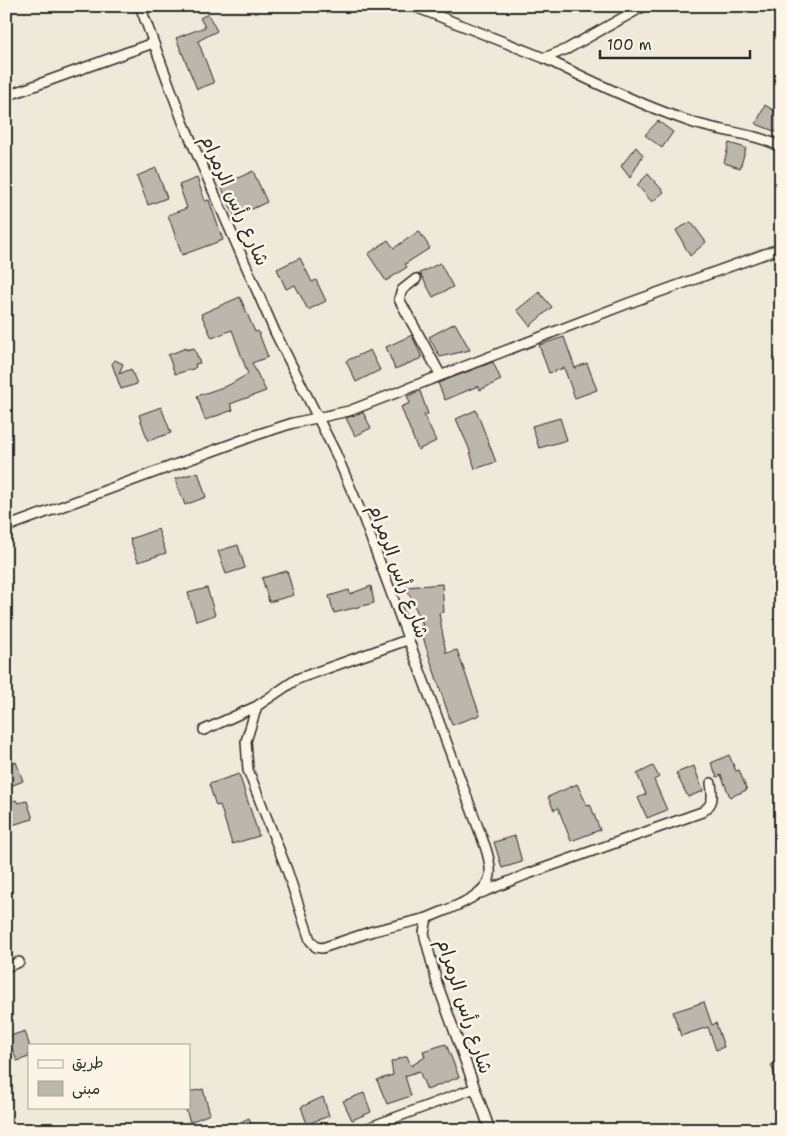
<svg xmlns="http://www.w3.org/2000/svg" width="787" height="1136" viewBox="0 0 787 1136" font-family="'Shantell Sans','Playpen Sans Arabic',sans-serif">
<rect width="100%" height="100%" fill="#efe9da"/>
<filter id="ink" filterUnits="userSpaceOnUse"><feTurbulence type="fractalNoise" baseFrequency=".02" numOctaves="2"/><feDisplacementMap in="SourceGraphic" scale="10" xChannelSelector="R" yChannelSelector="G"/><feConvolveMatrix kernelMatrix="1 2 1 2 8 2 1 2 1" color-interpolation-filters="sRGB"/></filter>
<g filter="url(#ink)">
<!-- building -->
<path fill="#bcb7ac" stroke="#2b2b2b" d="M208 14 217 31 198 41 214 83 197 89 176 38 205 27 200 18Z
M765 105 781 115 779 133 756 124Z
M658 121 673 132 662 148 645 135Z
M729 143 746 148 740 168 724 163Z
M636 147 643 155 630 178 621 166Z
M156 168 167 198 148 205 137 176Z
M253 171 267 202 235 217 221 186Z
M648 174 664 192 652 202 637 185Z
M197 178 205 201 209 200 223 240 182 255 168 215 187 208 179 185Z
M691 222 706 242 690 256 676 230Z
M419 231 430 248 405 264 407 267 386 281 368 254 388 240 394 248Z
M300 258 312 282 316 280 326 301 308 310 295 285 286 289 277 269Z
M440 263 453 287 433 297 420 273Z
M539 292 552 307 530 326 517 310Z
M240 297 255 332 258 331 268 357 252 363 266 391 230 404 233 410 205 420 197 396 229 385 248 374 232 330 212 338 201 314Z
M455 323 470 350 440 357 429 337Z
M412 335 422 358 395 369 386 347Z
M564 337 575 368 587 363 597 390 575 398 564 368 549 373 539 345Z
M186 348V350L194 348 200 363 195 364 196 367 193 369 175 374 168 355Z
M370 350 380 370 356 382 346 361Z
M115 360 123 364 119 374 131 369 137 384 121 389 112 364Z
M493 362 501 380 480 390 478 386 445 400 438 383Z
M420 391 428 414 424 415 436 441 418 450 401 407 410 403 407 396Z
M161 407 171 433 148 441 139 415Z
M476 410 496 462 475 469 469 448 456 419Z
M363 412 371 428 355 436 346 418Z
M560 418 567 440 539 448 532 426Z
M198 472 206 497 185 505 175 479Z
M158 529 166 553 138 562 130 539Z
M238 545 245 568 226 574 218 551Z
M287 571 294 595 269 602 262 578Z
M442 584 444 612 439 613 446 653 457 650 480 715 452 725 426 647 420 626 423 625 406 587Z
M371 586 374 603 334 613 329 596 349 590 350 594Z
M207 588 215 615 196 621 188 593Z
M729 755 736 771 739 770 747 790 730 797 721 775 717 777 711 763Z
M16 762 23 781 6 788V764Z
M653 766 659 777 654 780 667 810 647 818 638 798 646 794 637 774Z
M694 766 703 791 688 797 676 773Z
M239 774 259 836 232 844 220 805 216 806 209 784Z
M577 784 587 805 590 804 600 830 571 841 558 808 554 810 548 797Z
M16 800 18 803 27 801 33 819 12 825 6 812V803Z
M515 836 522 862 502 868 494 842Z
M704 1002 712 1025 716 1023 724 1047 716 1050 708 1027 681 1036 673 1012Z
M25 1031 29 1044V1057L17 1061 7 1037Z
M446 1044 459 1077 427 1090 419 1071 405 1076 411 1096 387 1104 377 1080 393 1075 391 1062 407 1056 411 1066 425 1057 423 1051Z
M781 1061V1087L780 1088 771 1065Z
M203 1089 210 1114 190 1122 185 1107H189V1092Z
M364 1093 371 1112 352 1120 343 1101Z
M323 1097 329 1116 307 1124 301 1107Z
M249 1118 253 1130H224Z"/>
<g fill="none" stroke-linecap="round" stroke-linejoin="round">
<!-- minor casing -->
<g stroke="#2b2b2b" stroke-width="12">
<path id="minor" d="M140 6 183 122 275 332 336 454 363 517 485 846C488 855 491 865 490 874 489 897 445 910 427 918L424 933 437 983 490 1130
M413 6 544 58 567 49 644 6
M544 58C591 81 639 104 688 121 718 132 753 132 781 147
M6 96 153 43
M416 279 402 290 399 299 440 374
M6 527 256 435 293 423 349 411 629 303 781 248
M257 706 246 741 248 770 287 870 310 940 316 947 322 948 373 931 427 918
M204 730 257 706 297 679 407 640
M481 893 525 875 702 812C714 804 713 797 711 783
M6 967 19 962
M362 1130 475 1088"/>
</g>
<!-- minor -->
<use href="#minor" stroke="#fcf5e5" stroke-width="9"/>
</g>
</g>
<g text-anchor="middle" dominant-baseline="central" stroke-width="5" stroke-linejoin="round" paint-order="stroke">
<!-- street labels -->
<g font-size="19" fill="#2b2b2b" stroke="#fcf5e5">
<text transform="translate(235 200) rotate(66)">شارع رأس الرمرام</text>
<text transform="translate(399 571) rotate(70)">شارع رأس الرمرام</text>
<text transform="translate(465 1006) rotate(72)">شارع رأس الرمرام</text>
</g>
</g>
<!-- margin -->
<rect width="787" height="1136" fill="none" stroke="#fcf5e5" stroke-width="25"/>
<rect x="12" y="12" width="762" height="1111" fill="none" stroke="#2b2b2b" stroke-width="2" filter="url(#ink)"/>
<!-- legend -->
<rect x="28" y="1044" width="162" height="65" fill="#fcf5e5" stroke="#a8a49b"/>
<rect x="38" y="1060" width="25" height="8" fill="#fcf5e5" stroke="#a8a49b"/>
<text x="72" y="1068" font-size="15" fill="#2b2b2b">طريق</text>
<rect x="38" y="1081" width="25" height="15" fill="#bcb7ac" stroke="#a8a49b"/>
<text x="72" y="1094" font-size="15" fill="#2b2b2b">مبنى</text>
<!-- scale -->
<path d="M600 50v8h150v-8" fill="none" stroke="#2b2b2b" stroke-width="2.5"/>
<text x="607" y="50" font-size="15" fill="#2b2b2b" stroke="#fcf5e5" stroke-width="4" paint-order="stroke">100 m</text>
</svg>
